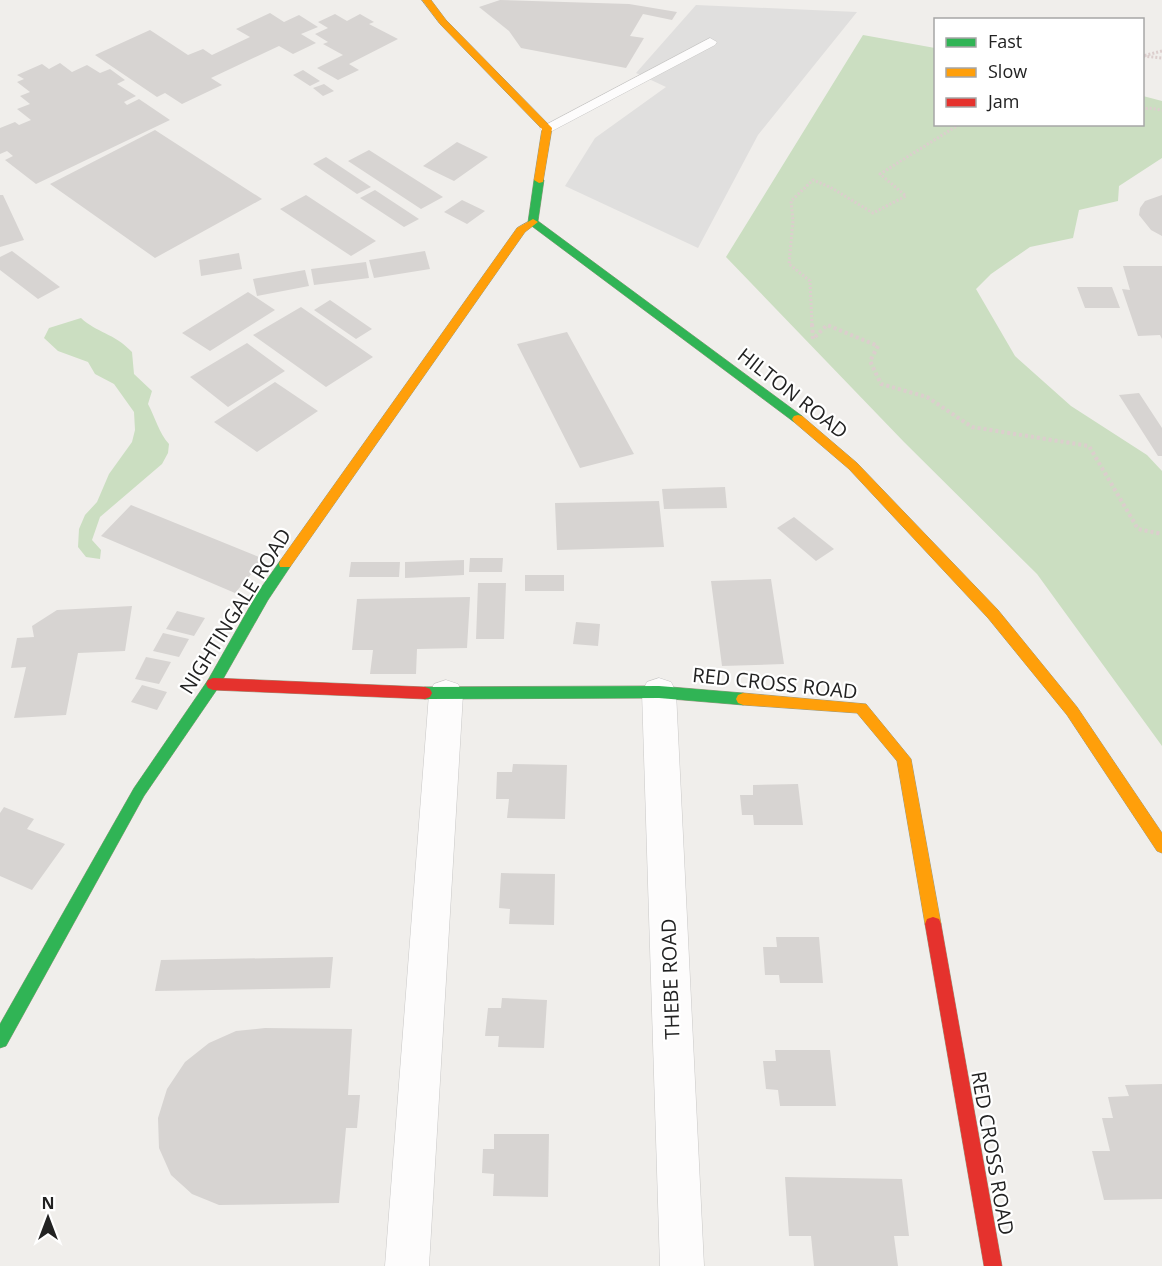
<svg xmlns="http://www.w3.org/2000/svg" width="1162" height="1266" viewBox="0 0 1162 1266" font-family="'Open Sans',sans-serif">
<rect width="100%" height="100%" fill="#f0eeeb"/>
<!-- forest -->
<path fill="#cbdec1" d="M863 35 935 48 936 124H1142L1143 96 1162 101V158L1119 186 1118 201 1079 210 1073 238 1030 247 991 274 976 289 1015 356 1071 406 1147 455 1162 471V746L1037 574 904 442 726 257Z
M81 318C97 333 114 333 132 352L134 374 152 391 148 404C155 417 159 433 169 444L168 453 162 464 100 517 92 540 101 550 100 559 86 557 78 547 79 529 85 515 97 502 109 474 132 442 135 430 134 412 114 384 95 374 88 362 58 351 44 338 49 328Z"/>
<!-- parking -->
<path fill="#e0dfde" d="M696 5 857 12 758 135 698 248 565 186 595 138 666 87 636 73Z"/>
<!-- building -->
<path fill="#d7d4d2" d="M500 0 629 4 677 12 672 20 643 14 630 36 644 38 626 68 521 48 509 31 479 7Z
M270 13 284 22 299 15 318 27 301 34 316 43 293 54 279 46 211 78 222 85 182 104 165 93 157 97 95 55 150 30 188 55 203 49 212 55 250 37 236 29Z
M335 14 347 21 360 14 374 22 369 24 398 39 349 64 359 70 338 80 317 68 343 55 323 44 328 42 315 34 328 28 318 22Z
M60 63 72 72 87 65 100 73 110 69 125 80 117 84 136 96 124 102 127 105 139 99 170 120 36 184 5 160 13 156 7 151 0 154V128L15 122 19 125 31 120 17 109 30 104 20 96 30 92 17 82 24 79 17 75 42 64 49 69Z
M303 70 320 81 310 86 293 75Z
M324 84 334 91 323 96 313 88Z
M155 130 262 199 155 258 50 184Z
M457 142 488 157 454 181 423 166Z
M369 150 443 197 421 209 348 161Z
M326 157 371 187 357 194 313 164Z
M375 190 419 219 404 227 360 198Z
M0 195H3L24 240 0 247Z
M306 195 376 241 351 256 280 209Z
M1162 195V236L1151 230 1139 215 1140 208 1145 201Z
M462 200 485 211 467 224 444 212Z
M12 251 60 287 38 299 0 270V257Z
M425 251 430 269 374 278 369 260Z
M239 253 242 269 201 276 199 260Z
M366 262 369 278 314 285 311 269Z
M1123 266H1162V339L1160 335 1138 336 1122 289 1130 290Z
M305 270 309 286 257 296 253 279Z
M1077 287H1112L1120 308H1085Z
M248 292 275 310 210 351 182 333Z
M330 300 372 329 356 339 314 310Z
M301 307 373 357 326 387 253 335Z
M567 332 634 454 580 468 517 344Z
M247 343 285 371 228 407 190 377Z
M275 382 318 411 257 452 214 422Z
M1139 393 1162 428V456H1158L1119 395Z
M725 487 727 508 664 509 662 489Z
M659 501 664 547 557 550 555 503Z
M131 505 264 559 235 593 101 536Z
M794 517 834 549 816 561 777 528Z
M470 558H503L502 572H469Z
M464 560V575L405 578V562Z
M351 562H400L399 577H349Z
M525 575H564V591H525Z
M771 579 784 664 722 666 711 581Z
M478 583H506L504 639H476Z
M470 597 467 648 417 649 416 674H370L373 650H352L357 599Z
M132 606 125 651 78 653 66 715 14 718 26 667 11 668 17 638 34 637 32 626 57 610Z
M177 611 205 618 194 636 166 629Z
M576 622 600 624 598 646 573 644Z
M163 633 189 639 179 657 153 651Z
M146 657 171 662 159 684 135 679Z
M142 685 167 692 157 710 131 702Z
M513 764 567 765 565 819 507 818 509 799H496L497 772H512Z
M798 784 803 825H754L753 815H742L740 795H753V785Z
M4 807 34 819 27 829 65 844 32 890 0 876V813Z
M501 873 555 874 554 925 509 924 510 909 499 908Z
M776 937H819L823 983H780L779 975H765L763 947H777Z
M333 957 330 988 155 991 161 960Z
M502 998 547 1000 544 1048 498 1047 499 1036H485L488 1008H501Z
M265 1028 352 1029 348 1095H360L357 1128H346L339 1203 219 1205 192 1194 171 1175 159 1148 158 1118 167 1089 185 1062 209 1043 236 1031Z
M775 1050H830L836 1106H780L778 1090 766 1089 763 1061H776Z
M1162 1084V1199L1104 1200 1092 1151H1110L1102 1118H1113L1108 1097 1129 1096 1125 1085Z
M494 1134H549L548 1197 493 1196 494 1174 482 1173 483 1149H494Z
M785 1177 902 1179 909 1236H894L898 1266H814L811 1236H789Z"/>
<g fill="none" stroke-linecap="round" stroke-linejoin="round">
<!-- lane casing -->
<g stroke="#c9c8c7" stroke-width="1">
<path id="lane" d="M710 38 717 42 715 45 552 131H542L540 128Z"/>
</g>
<!-- street casing -->
<g stroke="#c9c8c7" stroke-width="1">
<path id="street" d="M659 678 671 682 676 692 704 1266H660L642 692 647 682Z
M446 680 458 684 463 694 429 1266H385L429 694 434 684Z"/>
</g>
<!-- fast casing -->
<g stroke="#999a82" stroke-width="1">
<path id="fast" d="M539 177 544 180 538 221 802 416 804 419 802 422H794L529 224 528 222 534 180Z
M285 559 290 561 291 564 290 567 268 600 218 688 144 796 6 1046 0 1048V1024L134 788 208 680 258 592 280 561Z
M659 686 743 693 748 695 750 699 748 703 743 705 659 698 425 699 420 697 418 693 420 689 425 687Z"/>
</g>
<!-- slow casing -->
<g stroke="#999a82" stroke-width="1">
<path id="slow" d="M422 0H431L446 20 552 128 543 182 539 183 534 180 542 129 440 24Z
M533 219 538 222 525 232 290 567H280L279 564 280 561 517 228Z
M798 415 802 416 857 463 998 610 1077 707 1162 833V853L1157 851 1067 715 988 618 849 469 794 422 792 419 794 416Z
M743 693 866 704 911 759 941 924 939 929 933 931 927 929 925 924 897 761 857 713 743 705 738 703 736 699 738 695Z"/>
</g>
<!-- jam casing -->
<g stroke="#999a82" stroke-width="1">
<path id="jam" d="M213 678 425 687 430 689 432 693 430 697 425 699 213 690 208 688 206 684 208 680Z
M933 917 939 919 941 924 1002 1266H984L925 924 927 919Z"/>
</g>
<!-- path-far1 -->
<path stroke="#dccecd" stroke-width="3" stroke-dasharray="2 2" stroke-linecap="butt" d="M1162 51 1143 56 1162 58
M1142 110 1148 108 1162 110
M812 325 810 281 789 264 793 221 791 201 813 180 830 187 873 213 906 196 880 174 960 124"/>
<!-- path -->
<path stroke="#dccecd" stroke-width="4" stroke-dasharray="3 3" stroke-linecap="butt" d="M812 324 813 339 827 325 878 346 870 361 881 384 927 397 972 427 1089 446 1138 529 1162 534"/>
<!-- lane -->
<use href="#lane" fill="#fdfcfc" fill-rule="evenodd"/>
<!-- street -->
<use href="#street" fill="#fdfcfc" fill-rule="evenodd"/>
<!-- fast -->
<use href="#fast" fill="#30b455" fill-rule="evenodd"/>
<!-- slow -->
<use href="#slow" fill="#ff9f0a" fill-rule="evenodd"/>
<!-- jam -->
<use href="#jam" fill="#e5322d" fill-rule="evenodd"/>
</g>
<g text-anchor="middle" dominant-baseline="central" stroke-width="4.5" stroke-linejoin="round" paint-order="stroke">
<!-- street labels -->
<g font-size="20" fill="#222" stroke="#fff">
<text transform="translate(793 393) rotate(38)">HILTON ROAD</text>
<text transform="translate(235 611) rotate(-58)">NIGHTINGALE ROAD</text>
<text transform="translate(775 683) rotate(6)">RED CROSS ROAD</text>
<text transform="translate(670 979) rotate(-92)">THEBE ROAD</text>
<text transform="translate(993 1153) rotate(80)">RED CROSS ROAD</text>
</g>
</g>
<!-- legend -->
<rect x="934" y="18" width="210" height="108" fill="#ffffff" stroke="#a7a7a7" stroke-width="1.5"/>
<rect x="946" y="38" width="30" height="9" fill="#30b455" stroke="#a7a7a7" stroke-width="1.5"/>
<text x="988" y="48" font-size="18" fill="#222222">Fast</text>
<rect x="946" y="68" width="30" height="9" fill="#ff9f0a" stroke="#a7a7a7" stroke-width="1.5"/>
<text x="988" y="78" font-size="18" fill="#222222">Slow</text>
<rect x="946" y="98" width="30" height="9" fill="#e5322d" stroke="#a7a7a7" stroke-width="1.5"/>
<text x="988" y="108" font-size="18" fill="#222222">Jam</text>
<!-- north arrow -->
<g transform="translate(48 1218)" stroke="#ffffff" stroke-width="4.5" paint-order="stroke">
<path d="M0-4.5L10 22L0 15L-10 22Z" fill="#222222"/>
<text y="-9" font-size="16" font-weight="bold" text-anchor="middle" fill="#222222">N</text>
</g>
</svg>
